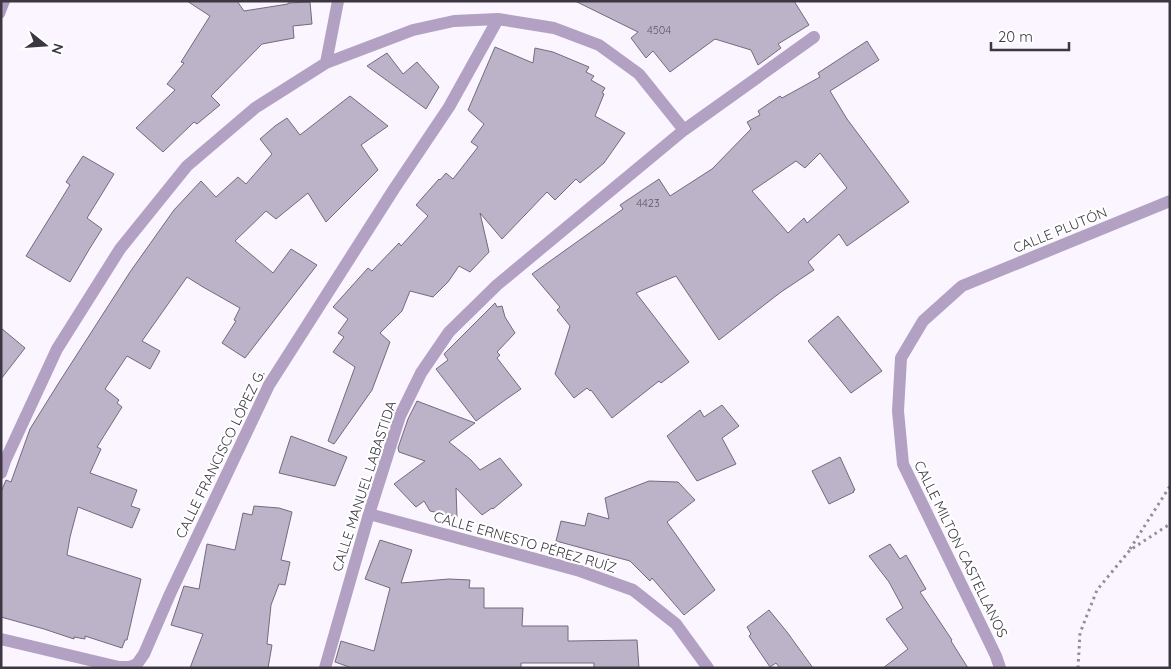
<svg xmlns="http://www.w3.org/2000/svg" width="1171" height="669" viewBox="0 0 1171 669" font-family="Quicksand,sans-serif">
<rect width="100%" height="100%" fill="#faf5ff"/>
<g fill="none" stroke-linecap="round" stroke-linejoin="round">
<!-- stream -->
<path stroke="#ac9abf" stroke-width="8" d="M1 14 6 1"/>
</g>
<!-- building -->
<path fill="#bdb3c9" stroke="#746a7e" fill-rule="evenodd" d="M187 1H237L244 11 288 4V3L310 2 312 24 293 26 294 38 262 44 211 96 220 105 197 124 194 122 163 152 136 128 175 90 167 84 184 63 181 62 210 16Z
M575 1H794L809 25 778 44 781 48 758 65 751 50 715 39 670 72 653 51 646 58 631 38 638 32Z
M867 41 879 60 830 91 847 119 909 202 847 246 839 234 808 262 814 270 781 292 719 340 676 276 636 293 689 362 661 383 659 381 612 418 591 390 590 391 587 388 574 398 555 374 570 326 557 310 560 307 532 274 623 209 620 205 659 179 670 196 712 169 751 129 747 122 760 115 758 111 780 96 782 98 820 77 818 73ZM820 153 847 188 807 223 804 218 788 233 752 191 796 161 805 168Z
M495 47 533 63 535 48 553 52 589 67 586 72 594 76 591 80 605 88 602 93 604 94 595 116 625 133 604 163 580 183 576 179 555 200 547 192 502 239 480 213 489 252 470 272 459 266 448 282 433 297 410 291 402 311 380 333 390 342 372 390 334 444 328 441 355 367 333 352 344 337 338 333 348 319 333 307 368 268 372 271 399 243 401 246 428 216 416 205 439 179 440 180 446 173 453 179 478 147 471 142 484 124 468 110Z
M387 53 403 74 417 62 439 87 426 109 367 66Z
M350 96 388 126 361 145 378 170 326 222 308 193 276 219 266 211 235 241 273 273 291 249 317 265 245 358 222 343 236 321 234 320 240 308 203 287 187 277 142 341 160 351 150 369 127 356 105 389 119 400 117 403 122 407 97 447 101 449 90 473 137 490 131 506 140 509 132 528 78 507 70 537 67 555 141 579 127 640H125L122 648 85 636V639L74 637V639L44 629 1 617V492L6 480 11 482 30 429 58 384 130 272 174 210 201 181 216 197 238 177 246 184 272 154 260 139 275 126 287 118 300 135Z
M83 156 114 174 87 218 102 229 90 248 70 282 26 256 70 185 66 182Z
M495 303 497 307 502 306 505 317 515 333 497 352 500 355 497 358 521 389 505 400 476 421 436 369 448 360 444 354Z
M838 316 882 371 851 393 808 341Z
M1 328 25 348 1 379Z
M417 401 475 423 449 442 471 460 480 470 500 458 522 485 493 509 492 508 482 515 456 488 457 517 430 511 424 501 416 507 394 484 425 461 399 452 398 448 408 419Z
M722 405 739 426 722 438 736 464 697 481 667 436 700 410 704 417Z
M291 436 347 457 335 486 279 473Z
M840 457 855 490 853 491 854 492 829 504 812 471Z
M649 481 678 482 695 500 667 522 715 590 684 615 652 578 650 581 630 561 556 541 561 521 585 526 588 513 609 519 605 498Z
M254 506 279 508 292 512 281 560 290 562 285 585 279 584 271 605 267 644 272 645 268 668H190L203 634 171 625 184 586 199 589 207 544 235 550 243 513 252 515Z
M380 540 412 550 401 583 449 579 470 580 469 588H484V608H523L522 626H568V641L637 640 639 668H594V663H521V668H352L335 662 341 641 374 651 390 588 365 579Z
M890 544 900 559 906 555 926 589 920 592 952 640 951 641 968 668H883L908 649 886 619 903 608 889 582 869 556Z
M769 610 787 632 813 668H780L776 663 770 667 749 636 751 634 747 627Z"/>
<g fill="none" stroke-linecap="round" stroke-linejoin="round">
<!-- path -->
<path stroke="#938e97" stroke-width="3" stroke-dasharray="2.5 4" stroke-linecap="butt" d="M1130 549 1170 486
M1078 668 1080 633 1097 590 1130 550 1170 524"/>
<!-- minor -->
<path stroke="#b2a1c3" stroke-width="12" d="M326 63 338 1
M1 473 5 461 57 349 120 249 187 166 255 108 326 63 413 30 454 21 498 19 554 28 599 45 639 74 684 130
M369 514 580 571 633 590 676 624 708 668
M1 639 119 667H129L137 664 144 654 170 594 269 385 394 189 449 107 498 19
M325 668 369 514 400 416 421 373 449 332 497 285 684 130 814 37"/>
<!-- tertiary -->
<path stroke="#b2a1c3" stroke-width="12" d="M1000 668 996 656 903 464 898 411 901 358 923 321 962 286 1170 201"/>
</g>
<g text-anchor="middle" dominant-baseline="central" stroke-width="4.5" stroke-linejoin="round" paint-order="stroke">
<!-- number labels -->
<g font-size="11" fill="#5c5662">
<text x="659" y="30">4504</text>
<text x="648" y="203">4423</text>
</g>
<!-- street labels -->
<g font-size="14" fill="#3c3740" stroke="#fff">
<text transform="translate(1060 230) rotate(-22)">CALLE PLUTÓN</text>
<text transform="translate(220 454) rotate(-64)">CALLE FRANCISCO LÓPEZ G.</text>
<text transform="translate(364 486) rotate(-72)">CALLE MANUEL LABASTIDA</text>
<text transform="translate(525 542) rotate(16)">CALLE ERNESTO PÉREZ RUÍZ</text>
<text transform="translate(961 549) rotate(64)">CALLE MILTON CASTELLANOS</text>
</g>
</g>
<!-- border -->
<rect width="1171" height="669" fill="none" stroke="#3c3740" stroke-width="5"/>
<!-- north arrow -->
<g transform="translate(45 45) rotate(107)" stroke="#ffffff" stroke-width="4" paint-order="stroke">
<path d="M0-4L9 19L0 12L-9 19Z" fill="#3c3740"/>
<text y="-8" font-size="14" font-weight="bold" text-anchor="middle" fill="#3c3740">N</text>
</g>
<!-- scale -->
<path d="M991 42v8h78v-8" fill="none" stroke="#3c3740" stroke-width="2.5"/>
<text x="998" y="42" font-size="15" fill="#3c3740" stroke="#ffffff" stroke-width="4" paint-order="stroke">20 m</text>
</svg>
